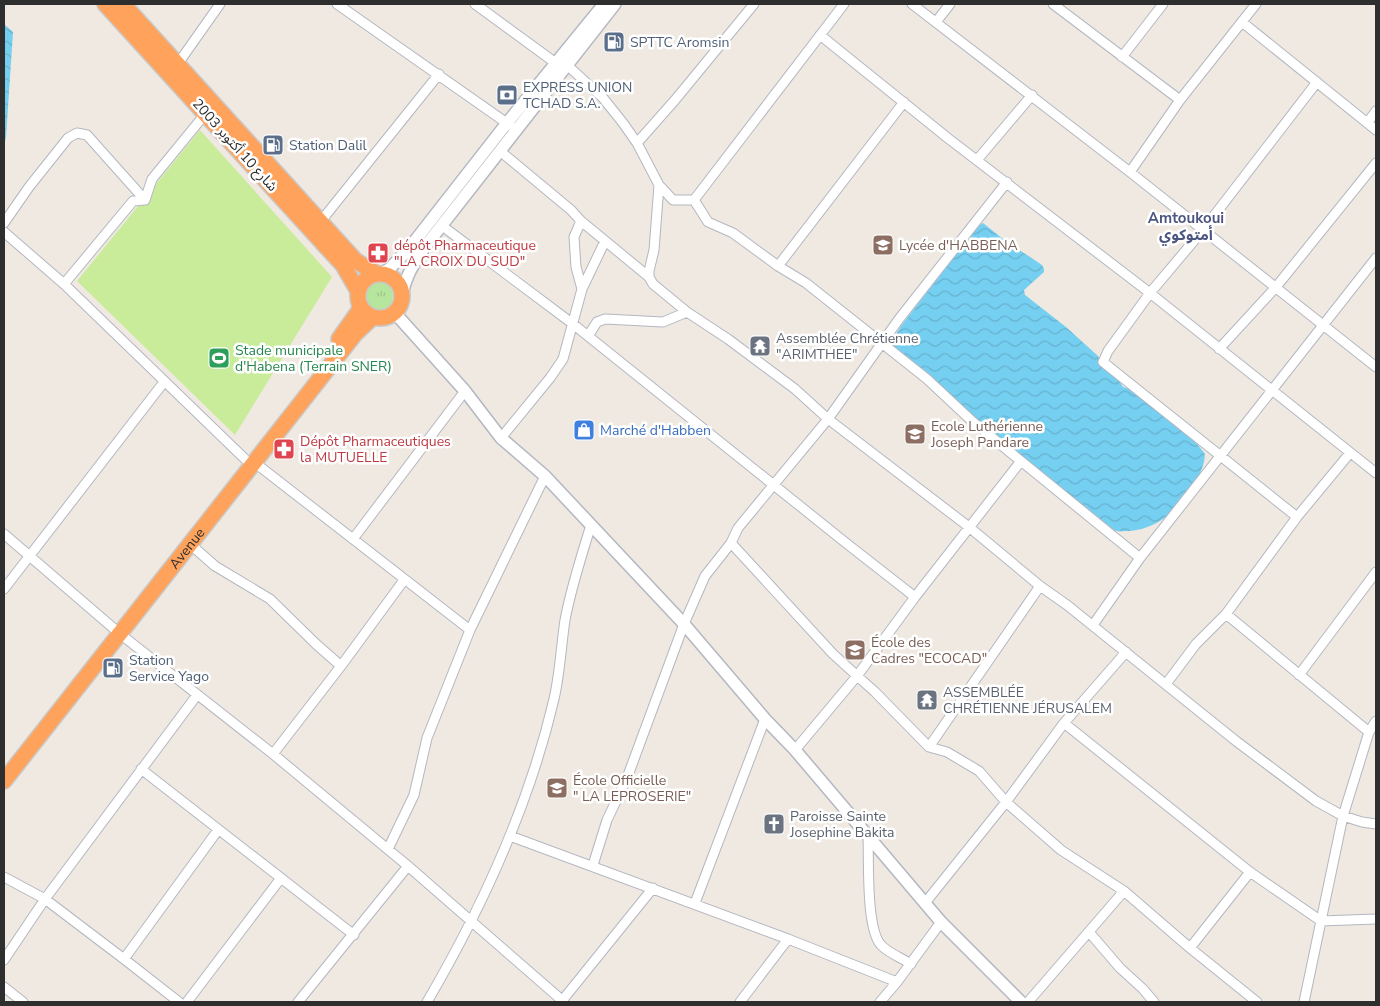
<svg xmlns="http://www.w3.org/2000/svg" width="1380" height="1006" viewBox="0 0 1380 1006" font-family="'Nunito Sans','Noto Sans Arabic',sans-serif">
<defs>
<pattern id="grass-tufts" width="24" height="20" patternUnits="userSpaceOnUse" patternTransform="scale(1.25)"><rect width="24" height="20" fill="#b6e59e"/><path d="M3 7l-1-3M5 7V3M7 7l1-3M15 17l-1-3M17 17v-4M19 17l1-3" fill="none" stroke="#9dc588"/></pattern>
<pattern id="water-waves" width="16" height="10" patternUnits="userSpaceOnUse" patternTransform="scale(1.25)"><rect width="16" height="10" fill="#75cff0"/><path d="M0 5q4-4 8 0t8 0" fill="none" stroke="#66b2ce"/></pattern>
</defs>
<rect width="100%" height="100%" fill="#efe9e1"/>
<!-- grass -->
<path fill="url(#grass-tufts)" d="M363 296a15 15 0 1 1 30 0a15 15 0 1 1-30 0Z"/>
<!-- pitch -->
<path fill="#c9ec9a" d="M200 130 332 277 235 435 77 281Z"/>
<!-- water -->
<path fill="url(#water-waves)" d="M4 24 13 32 6 137 4 146Z
M983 223 1003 239 1042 265 1044 269V272L1024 290 1025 295 1066 327 1098 356 1102 365 1118 379 1123 387 1133 390 1186 430 1205 454C1204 471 1196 481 1185 494 1180 501 1175 510 1168 515 1152 529 1127 535 1107 529L986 430 892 344V341L901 326 977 227Z"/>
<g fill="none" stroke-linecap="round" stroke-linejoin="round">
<!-- street casing -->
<g stroke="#b4b7c1" stroke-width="11">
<path id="street" d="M337 4 511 126
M475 4 557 64
M912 4 1130 172 1376 367
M1053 4 1180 100
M936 22 950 4
M1242 22 1376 130
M820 35 949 139 1150 293 1376 473
M1122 57 1163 4
M177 65 220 4
M567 65 603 98 623 123 637 143 659 185 673 200H694
M1368 122 1376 111
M637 143 675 100 754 4
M500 151 571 210 581 221 574 237 576 267 582 289 563 359 550 378 501 438
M977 160 1032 95
M1130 172 1180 100 1256 4
M659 185 654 250 649 271V277L653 284 687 312 728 339 795 389 828 419 969 527 1040 586 1067 605 1236 741 1316 801 1343 816 1362 822 1376 824
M694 200 708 222 733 233 778 266 806 283 927 379 973 422 1140 558
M694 200 844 4
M321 221 439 74
M581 221 649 277
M4 223 29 187 68 138 77 133 87 135 145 200
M441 225 573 324 846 543 915 597
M4 232 64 284 245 459
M778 266 904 102
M64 284 133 201 145 200 152 179 206 113
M582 289 605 241
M588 336 597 322 605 319 663 322 687 312
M1219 349 1276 287 1376 163
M254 462 470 630
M1297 517 1103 362 1108 351 1150 293 1203 230 1317 82
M4 534 119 633 273 754 408 866 564 1002
M353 539 465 391
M731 543 833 654 875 692 929 747 947 752 979 771 1006 802 1061 850 1124 891 1190 948 1257 1002
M190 544 215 566 270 599 316 644 341 666
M4 589 164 382
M1226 614 1369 732
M1093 625 1140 558 1376 258
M1299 675 1376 572
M1166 684 1196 644 1226 614 1297 517 1350 453
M1064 723 1250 872 1321 921 1376 919
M929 747 1040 586
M795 750 857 676 915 597 1021 461
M273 754 341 666 404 580
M141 769 354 935
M510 836 788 939 740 1002
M868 838C869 861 866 929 881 945 888 953 902 958 911 964
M388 849 414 795 427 738 470 630 545 476
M593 865 607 820 627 778 684 624 705 576 731 543 738 528 828 419 899 319 1007 182
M4 877 45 899 124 959 179 1002
M695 903 765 719
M925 903 1006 802 1064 723 1126 652
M1089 932 1120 968 1143 989 1154 1002
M788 939 897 982
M1190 948 1250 872
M124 959 218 830
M4 960 45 899 197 695
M4 987 23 1002
M187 1002 281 878
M298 1002 408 866
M427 1002C482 908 529 806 554 699 560 673 561 647 565 620 571 588 581 557 591 525
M561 1002 653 888
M880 1002 897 982 941 922
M1028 1002 1124 891
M1304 1002 1343 816 1369 732 1376 721"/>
</g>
<!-- secondary casing -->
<g stroke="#b4b7c1" stroke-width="14">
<path id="secondary" d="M381 274 389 269 407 251 507 123 604 4
M402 294C406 276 413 263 424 248L615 4
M394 312 465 391 501 438 545 476 684 624 765 719 795 750 941 922 1021 1002"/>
</g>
<!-- highway casing -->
<g stroke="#c9c9c9" stroke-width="18">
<g id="highway">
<path d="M105 4 330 251 343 265 358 291"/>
<path d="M123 4 346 250 356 261 377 274"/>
<circle cx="380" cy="296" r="22"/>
<path d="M339 339 361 308"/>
<path id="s1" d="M4 781 355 334 373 317"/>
</g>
</g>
<!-- street -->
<use href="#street" stroke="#fff" stroke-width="9"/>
<!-- secondary -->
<use href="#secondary" stroke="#fff" stroke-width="11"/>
<!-- highway -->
<use href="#highway" stroke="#ffa35c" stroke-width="15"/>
</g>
<!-- icons -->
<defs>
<g id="fuel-square" transform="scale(1.125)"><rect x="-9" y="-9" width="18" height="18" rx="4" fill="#5c6f8a" stroke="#fff"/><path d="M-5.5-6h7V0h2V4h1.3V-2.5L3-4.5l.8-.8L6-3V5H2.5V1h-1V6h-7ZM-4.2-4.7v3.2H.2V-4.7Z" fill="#fff"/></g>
<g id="bank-square" transform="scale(1.125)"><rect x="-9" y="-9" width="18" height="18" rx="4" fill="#5c6f8a" stroke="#fff"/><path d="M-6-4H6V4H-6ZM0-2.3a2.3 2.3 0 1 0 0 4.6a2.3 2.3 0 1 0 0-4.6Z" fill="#fff"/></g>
<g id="school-square" transform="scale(1.125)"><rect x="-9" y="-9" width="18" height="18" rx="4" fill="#8d6e63" stroke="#fff"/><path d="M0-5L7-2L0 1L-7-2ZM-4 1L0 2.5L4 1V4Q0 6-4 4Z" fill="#fff"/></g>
<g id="pharmacy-square" transform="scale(1.125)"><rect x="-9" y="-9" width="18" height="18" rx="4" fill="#e0444e" stroke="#fff"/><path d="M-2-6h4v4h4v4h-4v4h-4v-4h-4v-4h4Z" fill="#fff"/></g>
<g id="temple-square" transform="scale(1.125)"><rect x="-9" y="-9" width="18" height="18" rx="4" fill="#6b7280" stroke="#fff"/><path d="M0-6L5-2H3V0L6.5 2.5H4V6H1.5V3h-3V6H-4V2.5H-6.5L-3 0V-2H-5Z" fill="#fff"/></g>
<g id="stadium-square" transform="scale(1.125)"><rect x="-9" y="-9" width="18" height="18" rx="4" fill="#2e9e5b" stroke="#fff"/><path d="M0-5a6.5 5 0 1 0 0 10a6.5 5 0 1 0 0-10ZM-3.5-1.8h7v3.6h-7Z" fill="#fff"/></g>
<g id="shop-square" transform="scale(1.125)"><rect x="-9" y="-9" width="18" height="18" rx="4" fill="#3f7fe0" stroke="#fff"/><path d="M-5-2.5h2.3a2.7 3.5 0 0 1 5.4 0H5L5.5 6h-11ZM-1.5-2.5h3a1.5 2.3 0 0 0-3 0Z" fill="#fff"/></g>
<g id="church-square" transform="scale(1.125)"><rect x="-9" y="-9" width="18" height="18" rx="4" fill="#6b7280" stroke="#fff"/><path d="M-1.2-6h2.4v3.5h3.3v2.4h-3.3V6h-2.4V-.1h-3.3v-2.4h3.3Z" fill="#fff"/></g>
</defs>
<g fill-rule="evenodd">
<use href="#fuel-square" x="614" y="42"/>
<use href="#bank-square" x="507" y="95"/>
<use href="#fuel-square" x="273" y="145"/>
<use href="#school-square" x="883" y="245"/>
<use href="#pharmacy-square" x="378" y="253"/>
<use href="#temple-square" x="760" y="346"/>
<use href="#stadium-square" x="219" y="358"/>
<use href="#shop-square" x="584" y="430"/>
<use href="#school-square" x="915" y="434"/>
<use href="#pharmacy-square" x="284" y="449"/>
<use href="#school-square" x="855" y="650"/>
<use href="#fuel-square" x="113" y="668"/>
<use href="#temple-square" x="927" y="700"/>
<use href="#school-square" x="557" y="788"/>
<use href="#church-square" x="774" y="824"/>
</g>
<g text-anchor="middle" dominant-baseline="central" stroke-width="5" stroke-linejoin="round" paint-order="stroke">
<!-- service labels -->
<g font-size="14" fill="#4e5e75" stroke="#fff" text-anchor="start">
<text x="630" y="42">SPTTC Aromsin</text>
<text x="523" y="87">EXPRESS UNION<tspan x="523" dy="16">TCHAD S.A.</tspan></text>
<text x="289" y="145">Station Dalil</text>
<text x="129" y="660">Station<tspan x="129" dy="16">Service Yago</tspan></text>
</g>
<!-- street labels -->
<g font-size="14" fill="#2e2e2e" stroke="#fff">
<text transform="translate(235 145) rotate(48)">شارع 10 أكتوبر 2003</text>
<text stroke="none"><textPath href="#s1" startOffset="296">Avenue</textPath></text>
</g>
<!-- health labels -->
<g font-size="14" fill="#be3a42" stroke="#fff" text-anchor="start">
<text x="394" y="245">dépôt Pharmaceutique<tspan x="394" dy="16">"LA CROIX DU SUD"</tspan></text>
<text x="300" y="441">Dépôt Pharmaceutiques<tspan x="300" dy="16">la MUTUELLE</tspan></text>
</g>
<!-- education labels -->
<g font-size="14" fill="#785e54" stroke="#fff" text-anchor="start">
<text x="899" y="245">Lycée d'HABBENA</text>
<text x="931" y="426">Ecole Luthérienne<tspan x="931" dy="16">Joseph Pandare</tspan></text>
<text x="871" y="642">École des<tspan x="871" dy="16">Cadres "ECOCAD"</tspan></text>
<text x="573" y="780">École Officielle<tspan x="573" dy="16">" LA LEPROSERIE"</tspan></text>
</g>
<!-- worship labels -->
<g font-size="14" fill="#5b616d" stroke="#fff" text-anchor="start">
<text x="776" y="338">Assemblée Chrétienne<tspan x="776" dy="16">"ARIMTHEE"</tspan></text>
<text x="943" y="692">ASSEMBLÉE<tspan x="943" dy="16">CHRÉTIENNE JÉRUSALEM</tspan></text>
<text x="790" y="816">Paroisse Sainte<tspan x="790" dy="16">Josephine Bakita</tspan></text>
</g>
<!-- leisure labels -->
<g font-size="14" fill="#27864d" stroke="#fff" text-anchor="start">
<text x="235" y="350">Stade municipale<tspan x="235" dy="16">d'Habena (Terrain SNER)</tspan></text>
</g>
<!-- shop labels -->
<g font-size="14" fill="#366cbe" stroke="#fff" text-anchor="start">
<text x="600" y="430">Marché d'Habben</text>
</g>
<!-- neighbourhood labels -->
<g font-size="15" font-weight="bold" fill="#4d5680" stroke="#fff">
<text x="1186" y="218">Amtoukoui<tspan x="1186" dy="17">أمتوكوي</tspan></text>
</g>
</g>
<!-- border -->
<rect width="1380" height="1006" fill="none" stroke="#2e2e2e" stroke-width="10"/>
</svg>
